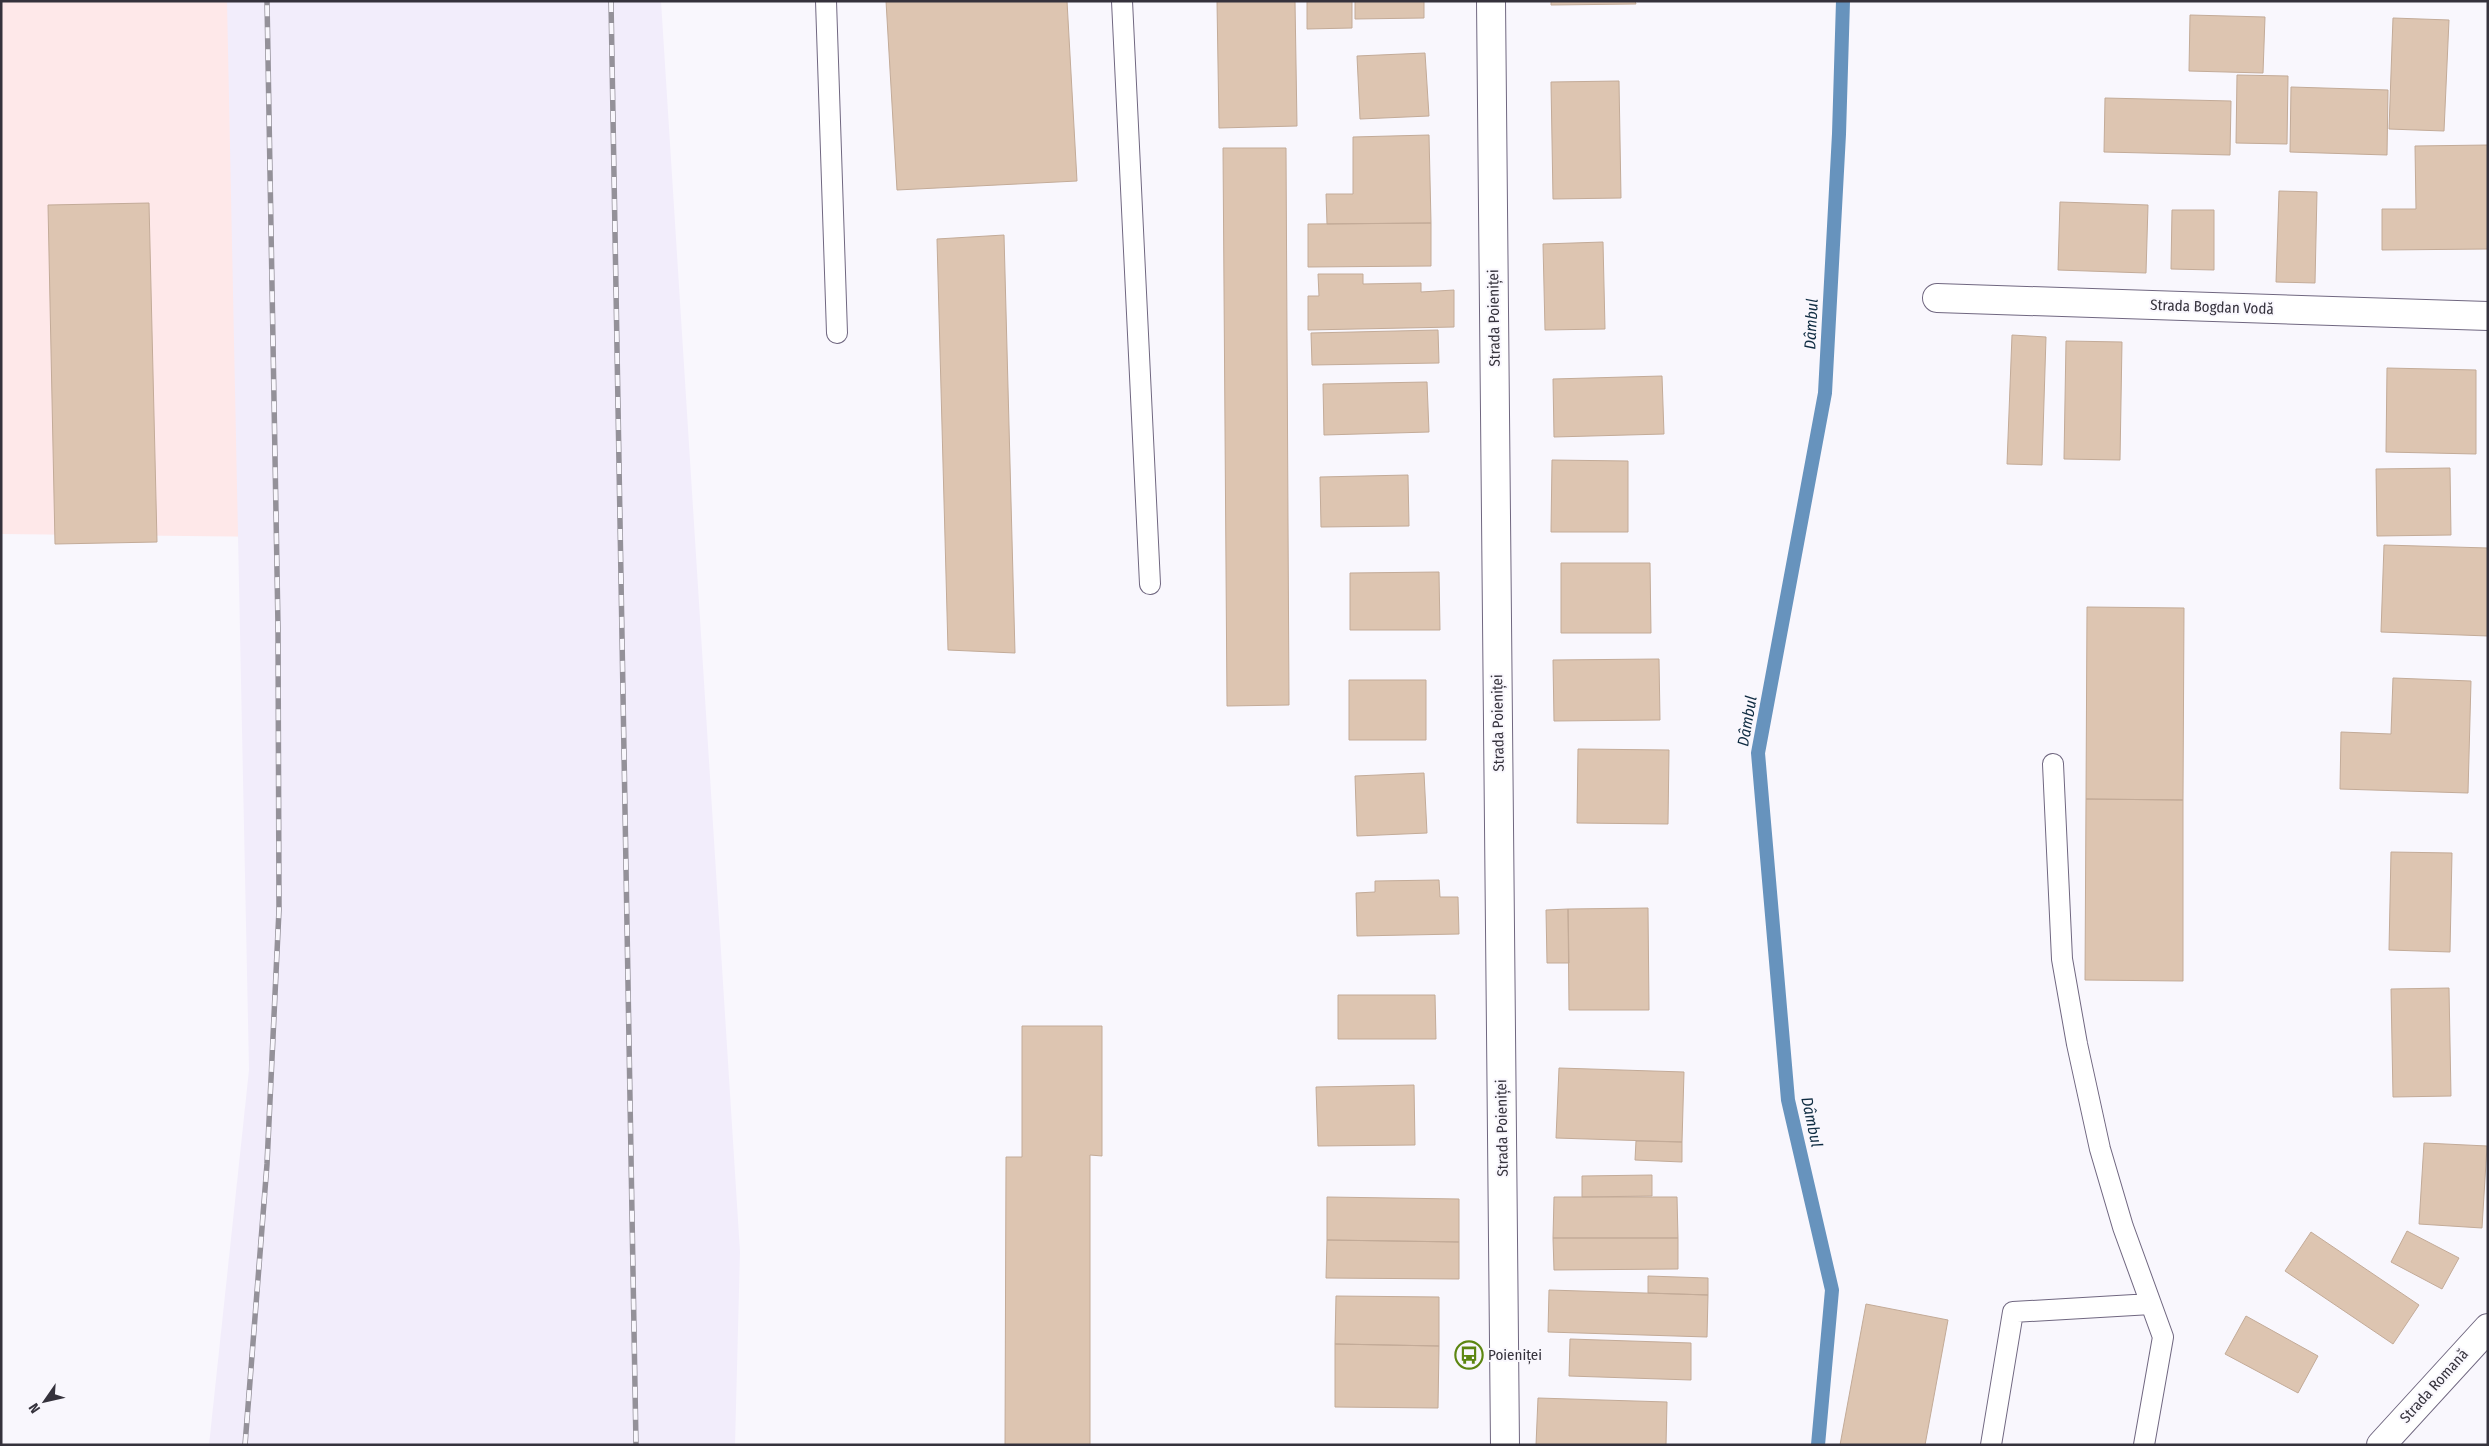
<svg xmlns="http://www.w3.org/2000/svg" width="2489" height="1446" viewBox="0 0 2489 1446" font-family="'Fira Sans Condensed',sans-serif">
<rect width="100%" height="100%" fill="#f9f7fd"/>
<!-- commercial -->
<path fill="#fee8e9" d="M1 1H261L269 537 1 534Z"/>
<!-- built -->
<path fill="#f2edfb" d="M227 1H661L740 1252 735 1445H209L249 1070Z"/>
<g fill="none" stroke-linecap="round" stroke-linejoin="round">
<!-- stream -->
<path stroke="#6793bd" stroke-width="14" d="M1818 1445 1832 1290 1788 1100 1758 753 1825 393 1839 134 1843 1"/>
</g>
<!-- building -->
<path fill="#ddc5b1" stroke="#c3ab98" d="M886 1H1067L1077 181 897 190Z
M1217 1H1295L1297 126 1219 128Z
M1307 1H1352V28L1307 29Z
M1355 1H1424V18L1355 19Z
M1551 1H1635L1636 4 1551 5Z
M2190 15 2265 17 2263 73 2189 71Z
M2393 18 2449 20 2444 131 2389 129Z
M1425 53 1429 116 1360 119 1357 56Z
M2237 75 2288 76 2287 144 2236 143Z
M1619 81 1621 198 1553 199 1551 82Z
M2291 87 2388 90 2387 155 2290 152Z
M2105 98 2231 101 2230 155 2104 152Z
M1429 135 1431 223 1327 224 1326 194H1353V137Z
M2488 145V249L2382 250V209H2416L2415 146Z
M1223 148H1286L1289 705 1227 706Z
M2279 191 2317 192 2315 283 2276 282Z
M2060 202 2148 205 2146 273 2058 270Z
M149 203 157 542 55 544 48 205Z
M2172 210H2214V270L2171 269Z
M1431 223V266L1308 267V224Z
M1004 235 1015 653 948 650 937 239Z
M1603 242 1605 329 1545 330 1543 244Z
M1318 274H1363V284L1421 283V292L1454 290V327L1308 330V296H1319Z
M1438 330 1439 363 1312 365 1311 333Z
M2012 335 2046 337 2042 465 2007 464Z
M2066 341 2122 342 2120 460 2064 459Z
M2387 368 2476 370V454L2386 452Z
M1662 376 1664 434 1554 437 1553 379Z
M1427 382 1429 432 1324 435 1323 384Z
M1552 460 1628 461V532H1551Z
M2450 468 2451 535 2377 536 2376 469Z
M1408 475 1409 526 1321 527 1320 477Z
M2384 545 2488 548V636L2381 632Z
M1561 563H1650L1651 633H1561Z
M1439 572 1440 630H1350V573Z
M2087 607 2184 608 2183 800 2086 799Z
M1659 659 1660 720 1554 721 1553 660Z
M2393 678 2471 681 2468 793 2340 789 2341 732 2391 734Z
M1349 680H1426V740H1349Z
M1578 749 1669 750 1668 824 1577 823Z
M1424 773 1427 833 1357 836 1355 776Z
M2086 799 2183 800V981L2085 980Z
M2391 852 2452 853 2450 952 2389 950Z
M1439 880 1440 897H1458L1459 934 1357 936 1356 893 1375 892V881Z
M1648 908 1649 1010H1569L1568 909Z
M1568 909 1569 963H1547L1546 910Z
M2449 988 2451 1096 2393 1097 2391 989Z
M1338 995H1435L1436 1039H1338Z
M1022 1026H1102V1156L1090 1155V1445H1005L1006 1157H1022Z
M1559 1068 1684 1072 1682 1142 1556 1138Z
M1414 1085 1415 1145 1318 1146 1316 1087Z
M1636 1141 1682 1142V1162L1635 1160Z
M2424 1143 2487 1146 2482 1228 2419 1224Z
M1652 1175V1196L1582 1197V1176Z
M1327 1197 1459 1199V1242L1327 1240Z
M1554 1197H1677L1678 1238H1553Z
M2407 1231 2459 1258 2442 1289 2391 1262Z
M2311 1232 2419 1305 2393 1344 2285 1271Z
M1553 1238H1678V1269L1554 1270Z
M1327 1240 1459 1242V1279L1326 1278Z
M1648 1276 1708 1278V1295L1648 1293Z
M1549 1290 1708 1295 1707 1337 1548 1332Z
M1336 1296 1439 1297V1346L1335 1344Z
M1866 1304 1948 1320 1925 1445H1840Z
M2246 1316 2318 1356 2298 1393 2225 1354Z
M1570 1339 1691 1343V1380L1569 1376Z
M1335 1344 1439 1346 1438 1408 1335 1407Z
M1538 1398 1667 1402 1666 1445H1536Z"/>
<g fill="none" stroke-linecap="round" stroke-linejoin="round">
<!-- service casing -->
<g stroke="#706780" stroke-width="22">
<path id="service" d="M826 1 837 333
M1122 1 1150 584
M2053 764 2062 959 2077 1044 2100 1149 2123 1227 2163 1337 2144 1445
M1991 1445 2013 1312 2151 1304"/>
</g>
<!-- minor casing -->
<g stroke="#706780" stroke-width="30">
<path id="minor" d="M1491 1 1505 1445
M1937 298 2488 316"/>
</g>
<!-- secondary casing -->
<g stroke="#706780" stroke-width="30">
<path id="secondary" d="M2381 1445 2488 1328"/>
</g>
<!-- service -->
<use href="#service" stroke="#fff" stroke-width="20"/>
<!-- minor -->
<use href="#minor" stroke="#fff" stroke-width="28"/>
<!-- secondary -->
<use href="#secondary" stroke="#fff" stroke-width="28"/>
<!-- rail casing -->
<g stroke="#949199" stroke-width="5.5">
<path id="rail" d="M611 1 636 1445
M245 1445 267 1164 279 910 278 627 267 1"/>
</g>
<!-- rail -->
<use href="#rail" stroke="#f9f7fd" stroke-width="4" stroke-dasharray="11" stroke-linecap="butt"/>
</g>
<!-- icons -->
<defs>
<g id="bus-ring" transform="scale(1.4375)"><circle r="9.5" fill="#f9f7fd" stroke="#5c8611" stroke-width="1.5"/><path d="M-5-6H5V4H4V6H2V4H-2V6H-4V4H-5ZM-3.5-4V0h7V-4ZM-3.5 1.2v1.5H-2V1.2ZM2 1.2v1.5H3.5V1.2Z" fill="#5c8611"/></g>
</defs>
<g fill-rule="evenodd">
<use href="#bus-ring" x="1469" y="1355"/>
</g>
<g text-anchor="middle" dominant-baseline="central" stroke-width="4" stroke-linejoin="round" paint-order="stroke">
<!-- street labels -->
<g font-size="15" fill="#35323c" stroke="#f9f7fd">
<text transform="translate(2212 307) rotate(2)">Strada Bogdan Vodă</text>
<text transform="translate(1494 318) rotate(-91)">Strada Poieniței</text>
<text transform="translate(1498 723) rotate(-91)">Strada Poieniței</text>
<text transform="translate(1502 1128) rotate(-91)">Strada Poieniței</text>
<text transform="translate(2434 1386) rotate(-48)">Strada Romană</text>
</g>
<!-- poi labels -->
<g font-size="15" fill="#35323c" stroke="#f9f7fd" text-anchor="start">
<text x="1488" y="1355">Poieniței</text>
</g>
<!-- water labels -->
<g font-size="16" font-style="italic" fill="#0f2c42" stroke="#f9f7fd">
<text transform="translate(1811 324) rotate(-87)">Dâmbul</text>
<text transform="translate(1747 721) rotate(-80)">Dâmbul</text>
<text transform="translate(1812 1122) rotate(78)">Dâmbul</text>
</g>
</g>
<!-- border -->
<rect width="2489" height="1446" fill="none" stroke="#35323c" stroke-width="5"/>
<!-- north arrow -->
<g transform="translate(45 1401) rotate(236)" stroke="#f9f7fd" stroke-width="4" paint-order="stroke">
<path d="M0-4L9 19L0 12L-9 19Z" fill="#35323c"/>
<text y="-8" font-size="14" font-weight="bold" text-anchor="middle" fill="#35323c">N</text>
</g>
</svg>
